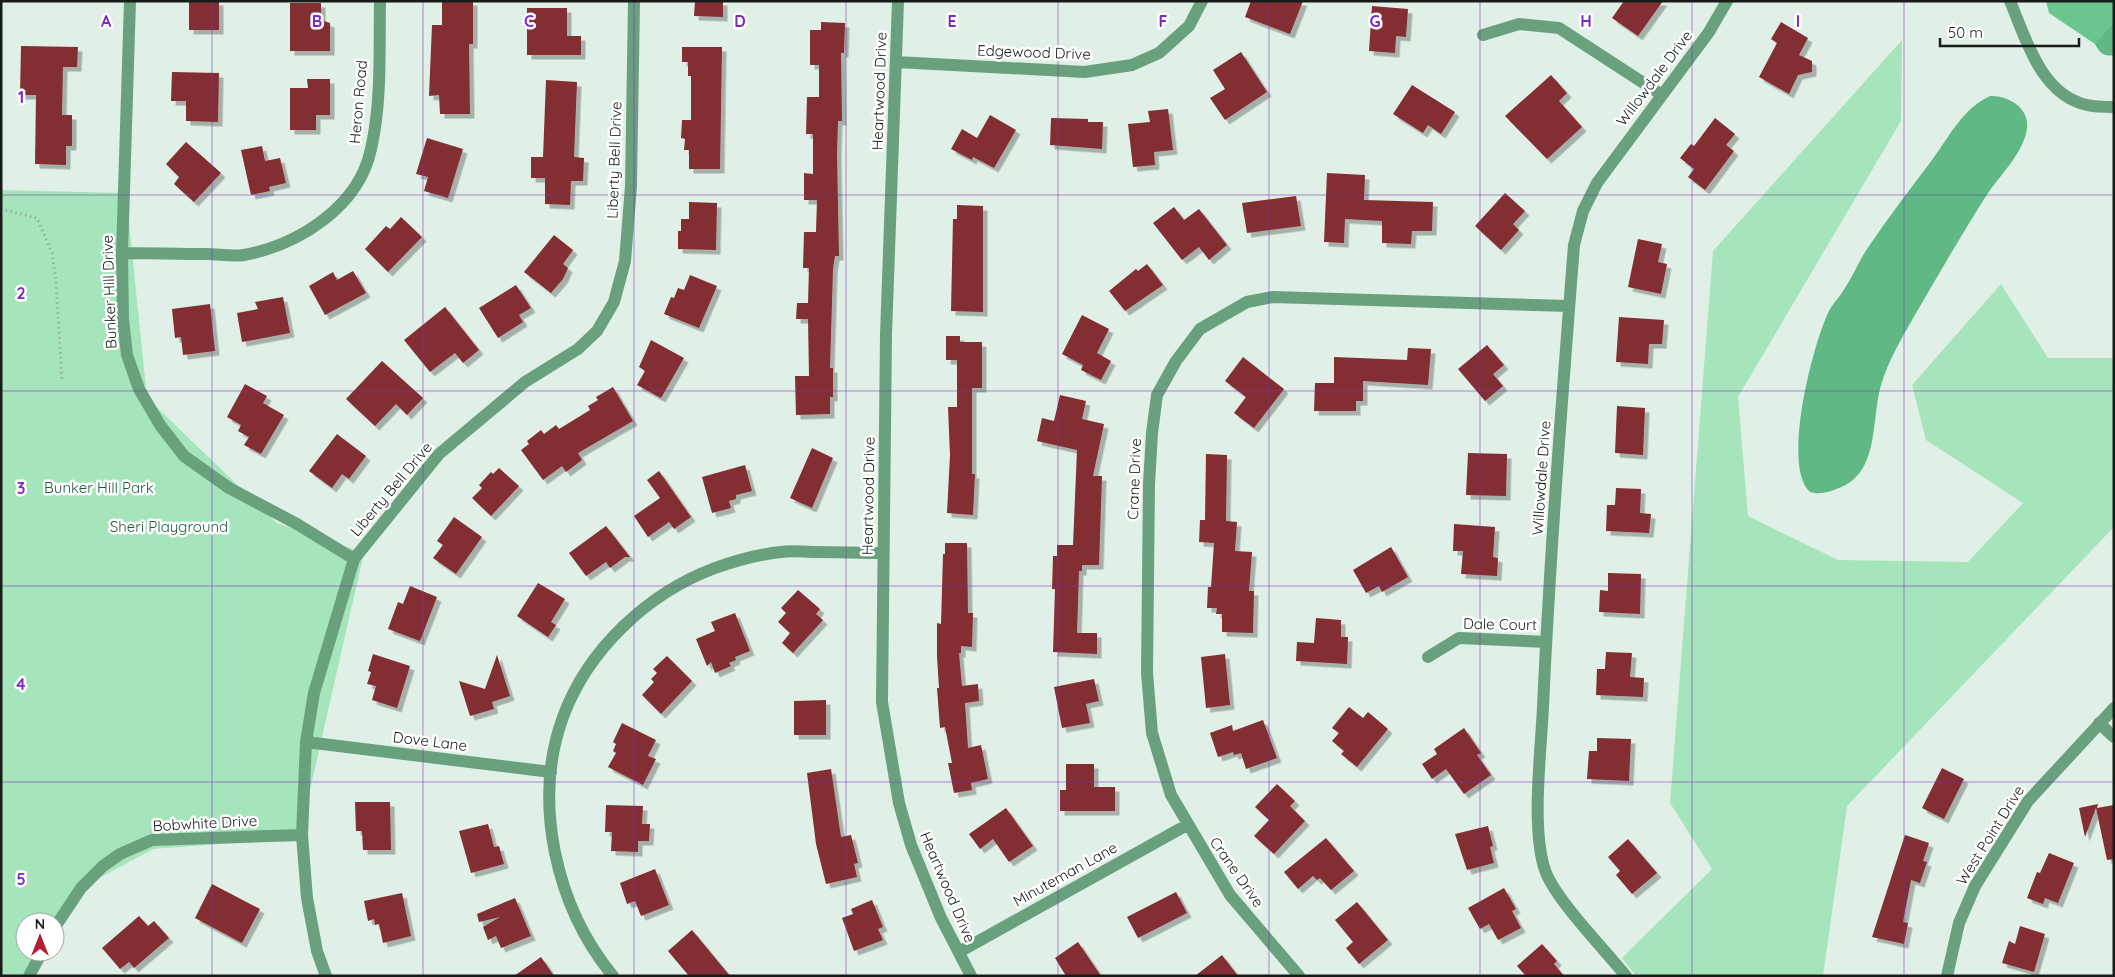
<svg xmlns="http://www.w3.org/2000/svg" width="2115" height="977" viewBox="0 0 2115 977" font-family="Quicksand,sans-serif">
<defs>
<filter id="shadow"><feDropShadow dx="4.5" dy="4.5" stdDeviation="0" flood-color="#0004"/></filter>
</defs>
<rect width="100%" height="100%" fill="#e1f0e6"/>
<!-- green -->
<path fill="#a6e4bc" d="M1902 40 1901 121 1738 397 1748 516 1838 560 1968 562 2023 503 1926 440 1912 385 2001 284 2048 358H2114V527L1847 806 1823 976H1636L1622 958 1712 869 1670 803 1713 251Z
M1 190 126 193 147 398 277 523 364 553 299 838 153 849 81 888 55 937V922H25V952H47L35 976H1Z"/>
<!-- forest -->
<path fill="#6bc58f" d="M2046 1H2114V51L2095 44 2049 13Z"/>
<!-- water -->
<path fill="#60b985" d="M2114 23V55C2103 57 2100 53 2095 44Z
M1990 96C2008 95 2030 108 2027 129 2023 154 1999 176 1986 196 1960 237 1936 279 1912 320 1900 341 1888 362 1881 385 1871 419 1880 473 1839 488 1829 492 1821 495 1810 492 1781 466 1813 345 1828 313 1832 304 1840 297 1845 288 1853 276 1859 261 1867 249 1888 218 1910 189 1932 160 1949 137 1963 108 1990 96Z"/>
<!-- building -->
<path fill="#822d32" filter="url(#shadow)" d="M189 1H219V30H189Z
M442 1H473V44H469L470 114H440L439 95 429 96 432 25H442Z
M695 1H723V17L694 16Z
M1251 1H1303L1290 34 1245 17Z
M1624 1H1663L1638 36 1612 18Z
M290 3H321V20L330 23V51H290Z
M1372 6 1408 9 1406 37 1396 36 1395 53 1369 51Z
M527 8H567V36H581V55H527Z
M821 22 845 23 844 53H841L842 121H838L837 154 839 256H835L833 269 830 368H833V397H830V414L796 415 795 376H809L808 319H796L797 303H808L809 268H803L804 232H816L817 200H804V173L813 174V134H806L807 97H819V65H810V30H821Z
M1781 22 1808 38 1799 55 1812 61V72L1798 75 1789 94 1759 77 1777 43 1771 39Z
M21 46 78 47 77 67H63L62 115H72V146H66V165L35 164 36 95H20Z
M682 47H722L720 169H689V150H684L685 139 681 138 682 120H691V76H688V62H682Z
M1241 52 1267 92 1225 120 1210 98 1225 89 1213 70Z
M172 72 219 73 218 122 186 121V101H171Z
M1551 75 1567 93 1559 101 1582 127 1547 159 1505 116Z
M307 79H330V115H316V130H290V88H308Z
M546 80 577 82 574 157 584 158 583 181H571L570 205 545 204V178H531V157H543Z
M1412 85 1455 112 1441 134 1428 125 1423 133 1393 114Z
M1168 109 1173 150 1154 152 1155 165 1133 167 1128 124 1150 122 1148 111Z
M990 115 1016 130 994 168 973 157 972 160 951 149 962 129 977 138Z
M1051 118 1088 119V122H1103L1102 149 1050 145Z
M1715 118 1735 134 1726 145 1734 151 1705 190 1688 177 1694 169 1680 158 1691 144 1694 146Z
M427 138 463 149 448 198 424 191 428 177 416 174Z
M186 142 221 173 194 202 174 184 179 177 166 164Z
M262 146 265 161 280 158 286 183 269 187 270 191 251 195 241 150Z
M1327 173 1365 175 1364 200 1433 202 1432 231H1412L1411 244 1382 243V221L1345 219 1344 243 1324 242Z
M1505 193 1525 211 1513 224 1519 230 1501 250 1475 226Z
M1296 196 1301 226 1247 233 1242 203Z
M689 202 717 203 716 250 678 249V231H681V219H689Z
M957 205 983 206V312L951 311 953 219H957Z
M1174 207 1184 220 1199 209 1227 245 1209 260 1199 247 1182 260 1153 223Z
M401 217 422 237 388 272 365 249 386 226 390 229Z
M554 235 573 250 563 264 568 268 563 279 551 293 524 272Z
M1638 239 1662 244 1658 262 1667 264 1661 294 1628 287Z
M1147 264 1163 285 1125 311 1109 291 1136 269 1138 271Z
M353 271 366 293 325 315 309 286 333 272 337 280Z
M690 275 717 286 699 328 664 314 671 297 674 298 678 288 684 290Z
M516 285 531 308 519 315 523 322 498 338 479 308Z
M283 297 290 333 242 342 237 313 258 309 255 302Z
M210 304 215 351 183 355 181 337 175 338 172 309Z
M445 307 479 350 463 363 455 353 430 372 404 340Z
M1082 315 1109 329 1097 353 1111 361 1101 380 1081 370 1083 365 1062 354Z
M1619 317 1664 320 1662 344H1649L1648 364 1616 362Z
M946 336H960V342H982V388H972V474H975L973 515 947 513 950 455 948 407H957V360H946Z
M651 340 684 358 661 398 637 385 645 371 639 367Z
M1487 345 1504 365 1493 374 1503 386 1485 401 1458 369Z
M1408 348 1431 349 1428 385 1363 381V401H1356V411H1314L1315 383H1334V357L1407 360Z
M1243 357 1284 389 1254 428 1234 413 1246 397 1225 381Z
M382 361 423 398 407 415 396 404 375 426 346 399Z
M245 384 267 396 263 403 284 415 261 454 244 445 249 437 238 431 241 425 227 417Z
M613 387 633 421 578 453 582 460 566 472 562 466 543 480 521 450 529 444 527 441 541 430 544 434 556 425 559 429 590 410 588 406 598 400 596 397Z
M1060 395 1086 401 1082 419 1104 424 1093 476H1102L1099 565H1082V571H1079L1077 633H1097V654L1053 652 1055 589H1052L1053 556H1057V545H1073L1077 450 1037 441 1042 418 1054 421Z
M1617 406 1645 408 1643 455 1615 453Z
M337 434 366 456 349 479 342 474 332 488 309 471Z
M812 448 833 458 812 508 790 498Z
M1468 453 1507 454 1506 496 1466 495Z
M1206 454 1227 455 1226 521 1237 522 1235 551 1252 552 1249 591H1254L1253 633 1222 632V614H1216L1217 608H1207L1208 587H1211L1214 543 1199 542 1200 520H1205Z
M745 465 752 491 736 495V499L729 501 731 508 712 513 702 477Z
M499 468 519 486 491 516 472 498 482 488 479 485 491 472 493 474Z
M659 471 691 517 674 529 669 522 648 537 634 516 660 498 647 480Z
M1616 488 1641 489 1640 513 1651 514 1649 533 1606 531 1607 505H1615Z
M454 517 482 537 456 574 433 558 443 545 437 541Z
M1454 524 1495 527 1493 557 1498 558 1497 576 1461 574 1463 551H1453Z
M606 526 630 557H625L610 568 606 562 586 576 569 553Z
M945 543H967L968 613H973L972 647 961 646V653H959L962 686 978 684 979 701 965 703 968 748 981 745 988 779 971 783 972 790 954 793 948 763H952L945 727 940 728 937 688H939L937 657V623L941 624 943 554H945Z
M1391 547 1408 577 1382 592 1379 586 1366 593 1353 570Z
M1608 573 1641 574 1640 614 1599 612 1600 590 1608 591Z
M538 583 565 599 551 622 556 625 548 637 517 616Z
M410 586 437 597 420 641 388 629 398 602 403 604Z
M798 590 820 609 816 614 823 620 793 653 782 643 790 633 778 622 786 613 781 608Z
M735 613 750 651 735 657 736 660 729 663 731 666 715 673 711 662 707 666 696 639 715 631 711 622Z
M1316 618 1341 620V637H1348L1347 664 1296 661 1297 642 1314 643Z
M1606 652 1632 653 1630 677 1644 678 1643 697 1596 695 1597 669H1605Z
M373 654 410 666 397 708 372 700 376 686 367 684 371 672 368 671Z
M1225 654 1230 705 1206 708 1201 657Z
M497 655 510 696 492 702 494 709 470 716 459 681 485 689Z
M667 656 692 681 661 714 642 695 654 682 651 679 657 673 653 669Z
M1094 679 1099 701 1086 704 1090 723 1062 728 1054 687Z
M826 700V735H794V701Z
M1349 707 1363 718 1368 712 1388 729 1357 767 1341 754 1344 751 1332 741 1339 733 1332 728Z
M1263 720 1277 758 1246 769 1241 753 1234 755 1233 752 1218 757 1210 733 1232 725 1233 731Z
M622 723 656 740 648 756 656 759 643 785 608 767 616 753 613 751 616 744 613 742Z
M1464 728 1481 753 1477 755 1491 775 1464 794 1446 769 1432 779 1422 764 1437 754 1434 749Z
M1597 738 1631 739 1629 781 1587 779 1589 751H1597Z
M1066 764H1094V787H1115V811H1060V790H1066Z
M1942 768 1964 779 1944 819 1922 808Z
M831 769 841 837 851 835 858 863 854 864 857 877 826 884 816 844 807 773Z
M1277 784 1295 801 1290 806 1305 821 1274 854 1254 836 1269 820 1255 807Z
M355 802H390L391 850H363L362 831H356Z
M2098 804 2097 808 2114 805V859L2107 860 2096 808 2085 837 2079 808Z
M606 805 643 806 642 824H650L649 841H638V852L611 851 612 832H605Z
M1006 808 1033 846 1009 862 993 839 980 849 969 834Z
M488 824 494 847 499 846 504 864 471 873 459 831Z
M1488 826 1493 846 1490 847 1494 863 1467 870 1455 834Z
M1905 835 1929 843 1923 861 1927 862 1920 883 1911 880 1903 922 1908 923 1904 944 1872 937Z
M1326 838 1354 871 1331 890 1320 878 1317 880 1313 876 1298 889 1284 872Z
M1628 839 1657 873 1632 894 1616 875 1620 871 1608 857Z
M2049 853 2074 863 2058 903 2045 898 2043 904 2027 898 2037 872 2040 873Z
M655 869 669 905 641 916 635 901 627 904 620 883Z
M212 884 260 909 242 943 195 918Z
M1504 888 1516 909 1512 911 1521 928 1498 940 1489 924 1480 929 1468 908Z
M1176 892 1187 913 1138 938 1127 917Z
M402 893 411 936 383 943 379 924 375 925 374 919 368 921 364 901Z
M515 898 531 936 501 948 496 936 488 940 483 927 500 917 479 922 477 914Z
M872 900 883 927 878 929 883 940 854 951 842 918 853 914 851 909Z
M1357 902 1388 940 1359 964 1346 948 1353 942 1335 920Z
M139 916 148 926 154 921 169 938 134 968 129 962 120 969 102 948Z
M2020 926 2045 934 2034 972 2002 963 2009 941 2015 944Z
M692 930 730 976H689L668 951Z
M1078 942 1101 976H1066L1055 958Z
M1542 944 1557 961 1554 964 1564 976H1526L1517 966Z
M1222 955 1238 976H1195Z
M541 957 554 976H514Z"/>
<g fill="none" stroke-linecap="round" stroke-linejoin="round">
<!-- path -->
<path stroke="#8e9891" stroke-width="3" stroke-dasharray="1 4" stroke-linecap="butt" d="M1 209 37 218 52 253 56 280 62 382"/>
<!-- street -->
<path stroke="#69a17e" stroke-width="12" d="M130 1 122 253 123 319 127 355 139 389 160 425 184 456 229 488 297 524 354 559
M898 1 886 335 882 702 899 803 911 845 941 918 971 976
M2010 1C2026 39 2041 95 2087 105 2095 107 2105 107 2114 107
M1483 35 1519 24 1559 28 1662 95
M896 62 1085 72 1132 65 1159 53 1189 26 1202 1
M122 253C150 253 178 254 206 254 218 254 232 257 244 255 298 245 359 207 371 149 382 101 379 50 380 1
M1428 657 1459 638 1546 642
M2099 723 2114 737
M306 742 551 772
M55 927 81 888 103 866 120 854 152 840 302 835
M959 952 1187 825
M29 976 42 952
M326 976 317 951 307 898 302 835 306 742 314 693 354 559 439 454 525 382 578 349 597 331 614 302 625 261 631 186 634 1
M613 976C556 907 532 802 563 717 588 649 648 593 715 568 735 561 760 554 781 552 792 550 804 552 815 552 838 552 860 553 883 553
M1299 976 1230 895 1171 795 1152 733 1147 673 1149 484 1152 433 1157 395 1176 361 1200 329 1247 302 1273 297 1569 306
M1626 976C1606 951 1554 898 1545 870 1531 829 1541 751 1543 707 1550 553 1562 399 1574 245L1583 211 1597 183 1709 32 1727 1
M1947 976 1959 923 1975 886 2028 801 2114 708"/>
</g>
<!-- grid -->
<path fill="none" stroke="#7b2cbf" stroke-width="1" stroke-opacity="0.55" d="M212 1V976M423 1V976M634 1V976M846 1V976M1058 1V976M1269 1V976M1480 1V976M1692 1V976M1904 1V976M1 195H2114M1 391H2114M1 586H2114M1 782H2114"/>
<g text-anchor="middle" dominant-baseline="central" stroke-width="5" stroke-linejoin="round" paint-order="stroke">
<!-- street labels -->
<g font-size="15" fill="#171c19" stroke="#fff">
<text transform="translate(1034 52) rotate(2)">Edgewood Drive</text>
<text transform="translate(1654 78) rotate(-53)">Willowdale Drive</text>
<text transform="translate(879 91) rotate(-88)">Heartwood Drive</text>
<text transform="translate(358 102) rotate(-85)">Heron Road</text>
<text transform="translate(614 160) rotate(-88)">Liberty Bell Drive</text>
<text transform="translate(109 292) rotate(-92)">Bunker Hill Drive</text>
<text transform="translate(1541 478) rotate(-86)">Willowdale Drive</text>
<text transform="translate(1134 479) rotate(-88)">Crane Drive</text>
<text transform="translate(391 489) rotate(-50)">Liberty Bell Drive</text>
<text transform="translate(868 496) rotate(-89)">Heartwood Drive</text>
<text transform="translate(1500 624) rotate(1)">Dale Court</text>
<text transform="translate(430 741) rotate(7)">Dove Lane</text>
<text transform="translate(205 823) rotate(-3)">Bobwhite Drive</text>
<text transform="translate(1990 835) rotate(-58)">West Point Drive</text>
<text transform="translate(1237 872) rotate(55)">Crane Drive</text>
<text transform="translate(1065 874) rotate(-29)">Minuteman Lane</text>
<text transform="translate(948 887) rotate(67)">Heartwood Drive</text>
</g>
<!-- park labels -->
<g font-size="15" fill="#1c5d3a" stroke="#fff">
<text x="99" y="487">Bunker Hill Park</text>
<text x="169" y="526">Sheri Playground</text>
</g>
</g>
<g font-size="16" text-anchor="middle" font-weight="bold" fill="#7b2cbf" stroke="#fff" stroke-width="5" stroke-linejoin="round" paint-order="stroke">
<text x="106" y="27">A</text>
<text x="317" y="27">B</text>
<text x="529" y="27">C</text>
<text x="740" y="27">D</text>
<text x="952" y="27">E</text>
<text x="1163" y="27">F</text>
<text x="1375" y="27">G</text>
<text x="1586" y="27">H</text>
<text x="1798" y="27">I</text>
<text x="21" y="103">1</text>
<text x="21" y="299">2</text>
<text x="21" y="494">3</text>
<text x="21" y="690">4</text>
<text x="21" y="885">5</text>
</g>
<!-- border -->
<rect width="2115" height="977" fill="none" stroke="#171c19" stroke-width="5"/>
<!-- north arrow -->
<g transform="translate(40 937)"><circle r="24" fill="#ffffff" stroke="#a2a4a3"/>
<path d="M0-4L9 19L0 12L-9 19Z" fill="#b21f33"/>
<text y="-8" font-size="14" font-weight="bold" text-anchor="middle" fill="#171c19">N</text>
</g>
<!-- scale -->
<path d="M1940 38v8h139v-8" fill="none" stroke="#171c19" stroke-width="2.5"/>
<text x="1948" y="38" font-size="15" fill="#171c19" stroke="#ffffff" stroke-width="4" paint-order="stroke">50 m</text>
</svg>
